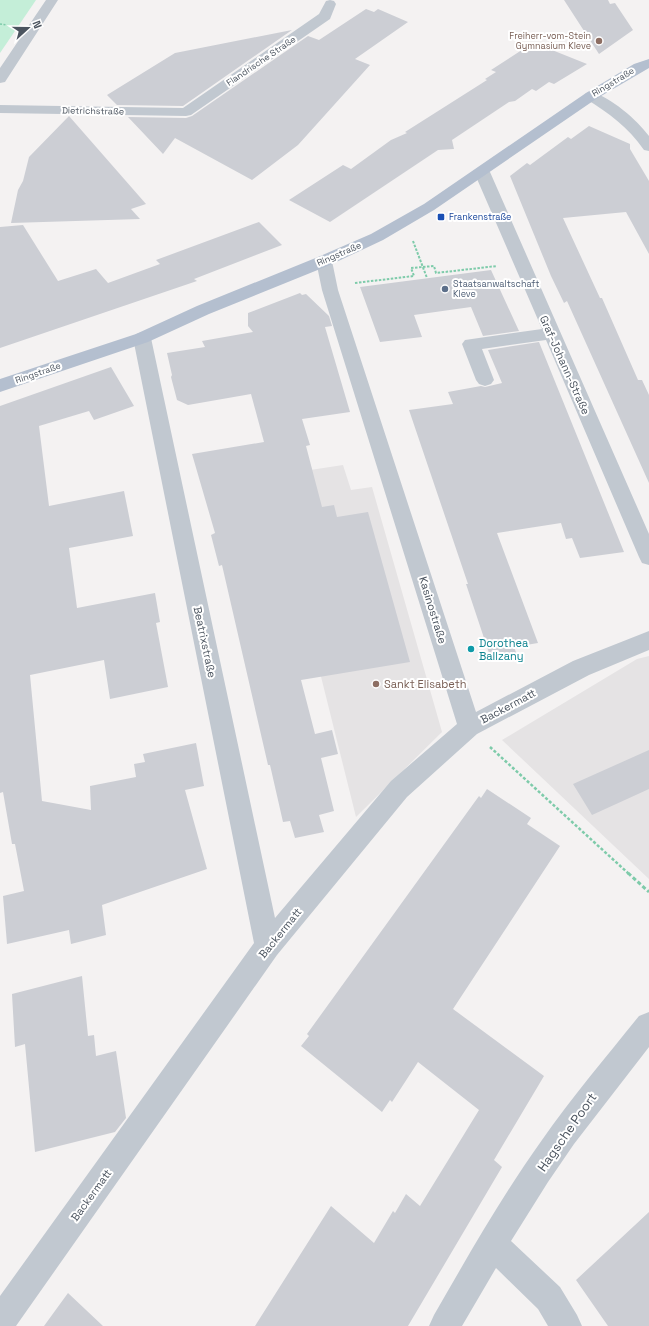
<svg xmlns="http://www.w3.org/2000/svg" width="649" height="1326" viewBox="0 0 649 1326" font-family="'Space Grotesk',sans-serif">
<rect width="100%" height="100%" fill="#f4f2f2"/>
<!-- education -->
<path fill="#e5e3e4" d="M343 465 351 490 372 487 442 732 356 817 271 476Z
M649 656V879L502 740 637 659Z"/>
<!-- green -->
<path fill="#c4eed8" d="M0 0H36L0 53Z"/>
<!-- building -->
<path fill="#ccced4" d="M564 0H608L610 4 615 3 633 30 599 54Z
M366 9 374 12 378 9 408 22 355 59 370 65 298 145 252 180 175 138 163 154 128 117 186 118 192 116 308 36 319 40Z
M292 30 183 106 117 105 107 95 175 53Z
M528 46 537 50 542 46 587 64 554 84 549 82 536 91 532 89 515 101 509 102 452 140 454 149 438 150 330 222 289 200 343 165 351 169 391 140 407 133 405 132 487 80 485 79 496 72 491 70Z
M69 116 146 204 131 209 140 219 11 223 18 190 23 181 29 157Z
M589 126 630 144V149L649 181V254L626 212 563 218 600 298H602L638 380H642L649 395V483L567 301 564 303 551 276 510 176 527 163 530 165 568 137 571 139Z
M259 222 282 245 194 279 197 281 0 348V227L23 225 58 281 96 269 108 283 160 264 156 260Z
M491 270 519 331 483 336 471 307 414 315 422 337 380 342 360 287Z
M300 293 302 295 306 294 329 316 332 326 325 327 350 412 302 419 310 445 306 446 322 507 334 505 337 517 368 512 410 662 301 680 315 734 332 730 338 754 321 758 334 811 319 815 324 832 295 838 290 821 283 822 270 765H268L222 565 219 566 211 535 215 533 192 454 264 442 251 394 188 405 177 400 171 377 172 375 167 353 205 347 202 341 253 332 248 326V313Z
M539 342 624 552 580 558 572 538 566 539 561 523 497 533 538 643 514 647 517 655 491 659 466 584H468L409 410 453 404 448 392 481 386 485 387 502 383 488 350Z
M111 367 134 406 94 420 89 411 39 426 49 506 124 491 133 536 69 548 77 608 155 593 160 622 156 623 168 687 110 699 104 660 30 675 42 801 91 810 90 786 136 777 134 764 145 762 143 754 196 743 204 786 185 790 207 869 102 905 106 935 71 944 69 930 7 944 3 896 24 891 15 844H12L3 792 0 793V406Z
M649 750V789L592 815 573 784Z
M487 789 531 818 527 824 560 846 453 1009 544 1076 494 1160 502 1167 408 1326H255L331 1206 374 1243 393 1211 395 1213 406 1194 420 1206 479 1110 418 1062 392 1102 390 1100 382 1112 301 1046 309 1036 307 1034 320 1016 479 796 481 798Z
M82 976 88 1036 94 1035 96 1056 116 1051 126 1118 115 1132 35 1152 25 1044 15 1047 12 994Z
M649 1212V1326H608L576 1280Z
M68 1293 103 1326H44Z"/>
<g fill="none" stroke-linecap="round" stroke-linejoin="round">
<!-- path-far3 -->
<path stroke="#7ecbaa" stroke-width="1.5" stroke-dasharray="2 1.5" stroke-linecap="butt" d="M0 24 7 25"/>
<!-- path-far2 -->
<path stroke="#7ecbaa" stroke-width="2" stroke-dasharray="2.5 1.5" stroke-linecap="butt" d="M413 241 427 278
M355 283 414 276 411 268 434 266 436 273 497 266"/>
<!-- path-far1 -->
<path stroke="#7ecbaa" stroke-width="2.5" stroke-dasharray="3 2" stroke-linecap="butt" d="M490 747 629 874"/>
<!-- path -->
<path stroke="#7ecbaa" stroke-width="3" stroke-dasharray="4 2.5" stroke-linecap="butt" d="M628 873 649 892"/>
<!-- minor -->
<path fill="#c1c8d0" fill-rule="evenodd" d="M46 0H58L5 82 0 83V68Z
M330 0 334 1 336 4 330 19 191 115 186 116 0 113V105L183 108 319 14 326 1Z
M591 92C611 97 637 120 649 136V151L644 150C628 127 609 113 586 99L584 96 586 93Z
M482 167 487 169 490 172 649 534V565L642 563 639 557 546 340 482 349 494 380 491 384 485 386 479 384 476 380 462 344 465 340 542 329 474 172 477 169Z
M324 256 330 257 332 261 338 290 476 712 573 661 649 631V650L589 675 477 734 407 797 277 955 16 1326H0V1296L254 943 133 338 136 334 142 332 148 334 151 338 275 918 391 781 457 724 322 290 316 261 318 257Z
M649 1012V1047L574 1144 548 1182 511 1241 560 1287 577 1315 582 1326H548L538 1309 496 1268 462 1326H429L434 1315C468 1256 502 1196 542 1140 572 1097 606 1057 639 1016Z"/>
<!-- major -->
<path fill="#b4bfcf" fill-rule="evenodd" d="M649 59V68L596 99 434 210 383 240 330 265 209 314 148 342 0 392V379L136 334 197 306 318 257 371 234 424 204 586 93 634 64Z"/>
</g>
<!-- markers -->
<g fill="#8d6e63" stroke="#fff" stroke-width="1.5">
<circle cx="599" cy="41" r="4"/>
<circle cx="376" cy="684" r="4"/>
</g>
<rect fill="#1a4fb4" stroke="#fff" stroke-width="1.5" x="437" y="213" width="8" height="8" rx="2"/>
<circle fill="#5c6f8a" stroke="#fff" stroke-width="1.5" cx="445" cy="289" r="4"/>
<circle fill="#0f9aa8" stroke="#fff" stroke-width="1.5" cx="471" cy="649" r="4"/>
<g text-anchor="middle" dominant-baseline="central" stroke-width="4" stroke-linejoin="round" paint-order="stroke">
<!-- far-education labels -->
<g font-size="9" fill="#785e54" stroke="#fff" text-anchor="end">
<text x="591" y="36">Freiherr-vom-Stein<tspan x="591" dy="10">Gymnasium Kleve</tspan></text>
</g>
<!-- far-street labels -->
<g font-size="9" fill="#4b545f" stroke="#fff">
<text transform="translate(261 61) rotate(-34)">Flandrische Straße</text>
<text transform="translate(613 82) rotate(-31)">Ringstraße</text>
<text transform="translate(93 111) rotate(1)">Dietrichstraße</text>
<text transform="translate(339 254) rotate(-23)">Ringstraße</text>
<text transform="translate(38 373) rotate(-19)">Ringstraße</text>
</g>
<!-- far-transit labels -->
<g font-size="9" fill="#164399" stroke="#fff" text-anchor="start">
<text x="449" y="217">Frankenstraße</text>
</g>
<!-- far-service labels -->
<g font-size="9" fill="#4e5e75" stroke="#fff" text-anchor="start">
<text x="453" y="284">Staatsanwaltschaft<tspan x="453" dy="10">Kleve</tspan></text>
</g>
<!-- street labels -->
<g font-size="11" fill="#4b545f" stroke="#fff">
<text transform="translate(565 365) rotate(66)">Graf-Johann-Straße</text>
<text transform="translate(433 610) rotate(73)">Kasinostraße</text>
<text transform="translate(205 642) rotate(78)">Beatrixstraße</text>
<text transform="translate(508 706) rotate(-28)">Backermatt</text>
<text transform="translate(280 933) rotate(-51)">Backermatt</text>
<text transform="translate(91 1195) rotate(-54)">Backermatt</text>
</g>
<!-- culture labels -->
<g font-size="11" fill="#0d838f" stroke="#fff" text-anchor="start">
<text x="479" y="643">Dorothea<tspan x="479" dy="13">Ballzany</tspan></text>
</g>
<!-- education labels -->
<g font-size="11" fill="#785e54" stroke="#fff" text-anchor="start">
<text x="384" y="684">Sankt Elisabeth</text>
</g>
<!-- near-street labels -->
<g font-size="13" fill="#4b545f" stroke="#fff">
<text transform="translate(567 1132) rotate(-55)">Hagsche Poort</text>
</g>
</g>
<!-- north arrow -->
<g transform="translate(28 28) rotate(69)" stroke="#ffffff" stroke-width="3" paint-order="stroke">
<path d="M0-3L7 15L0 10L-7 15Z" fill="#4b545f"/>
<text y="-6" font-size="11" font-weight="bold" text-anchor="middle" fill="#4b545f">N</text>
</g>
</svg>
